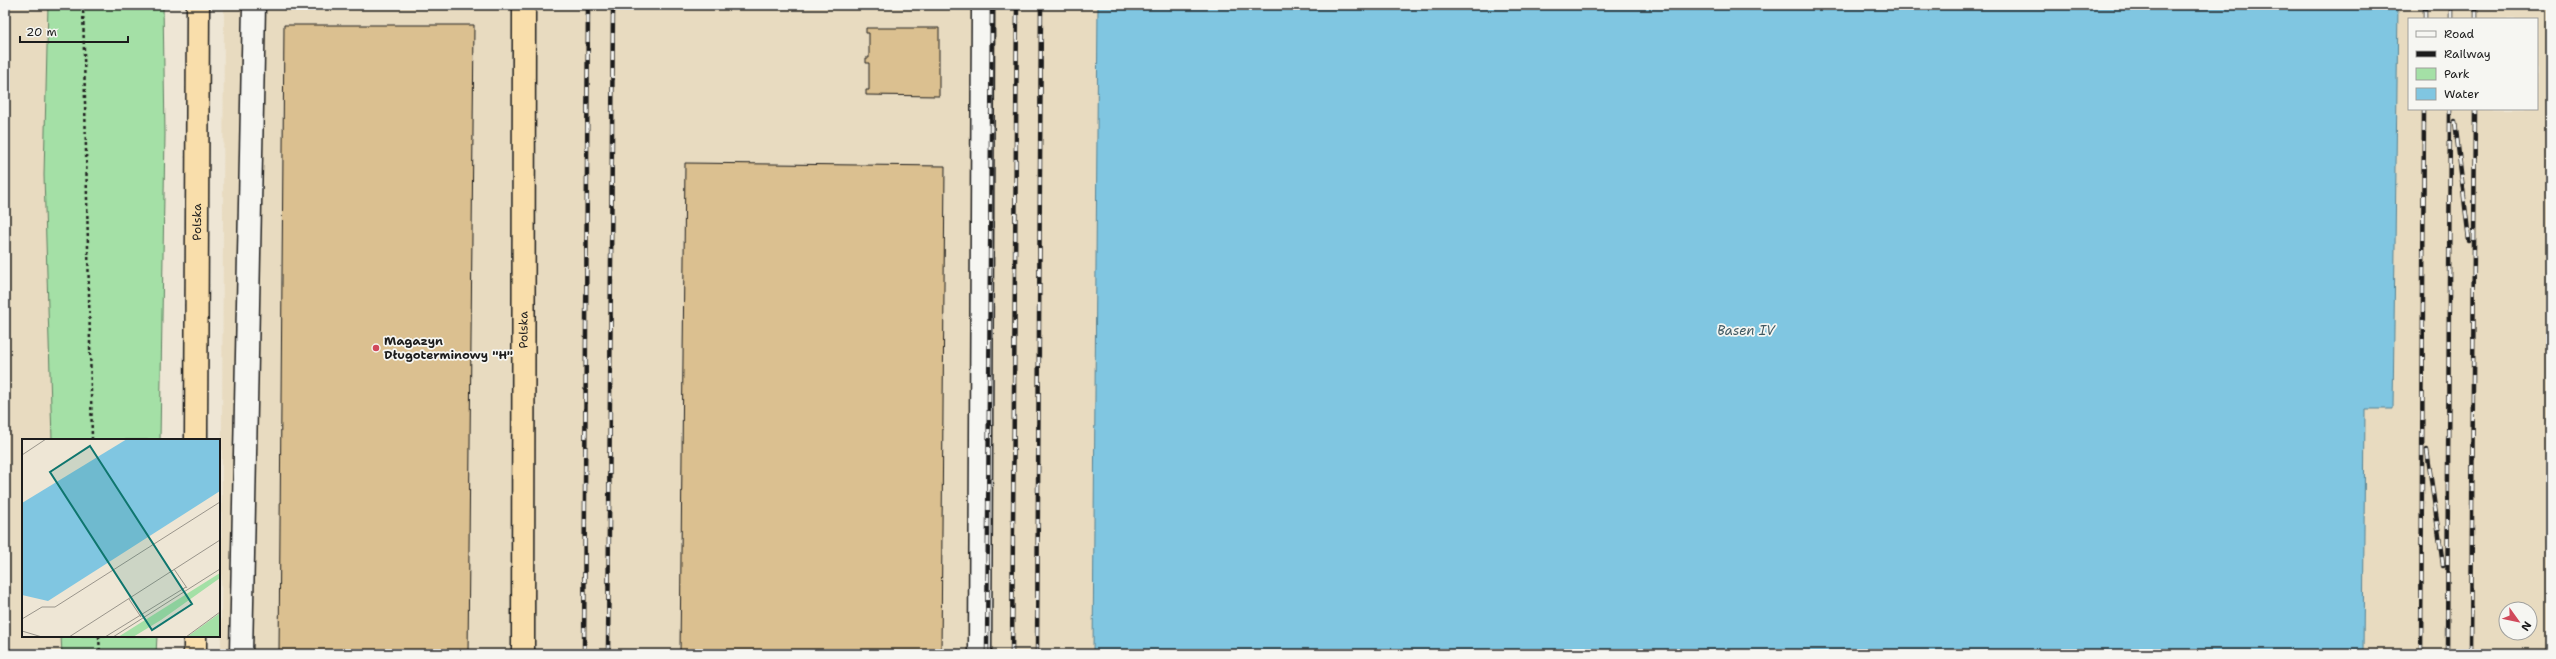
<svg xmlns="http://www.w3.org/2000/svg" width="2556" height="659" viewBox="0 0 2556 659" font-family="'Shantell Sans',sans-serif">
<rect width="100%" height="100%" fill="#eee6d5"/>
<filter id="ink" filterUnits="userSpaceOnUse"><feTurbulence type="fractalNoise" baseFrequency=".025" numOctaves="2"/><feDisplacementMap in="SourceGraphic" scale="8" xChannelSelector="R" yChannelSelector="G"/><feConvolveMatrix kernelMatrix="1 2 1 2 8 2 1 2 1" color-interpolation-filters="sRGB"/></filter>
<g filter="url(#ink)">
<!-- built -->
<path fill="#e8dbc0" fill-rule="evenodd" d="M5 5H163L165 134 160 440H23V636H157L156 654H5Z
M224 5H1098L1093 654H221Z
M2398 5H2551V654H2363L2365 408 2393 409ZM2409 19H2537V109H2409ZM2506 609H2530V633H2506Z"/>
<!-- green -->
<path fill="#a4e0a6" stroke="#607e61" d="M48 5H163L165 134 160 440H52L44 175Z
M61 636H157L156 654H62Z"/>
<!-- water -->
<path fill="#80c6e1" stroke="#588292" d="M1098 5H2398L2393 409H2365L2363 654H1093Z"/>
<!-- building -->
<path fill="#dbc090" stroke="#1c1c1c" d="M284 25H474L468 654H279Z
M866 28H939V96L866 95V90H869V63H866V58H869V33H866Z
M685 163 945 166 941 654H680Z"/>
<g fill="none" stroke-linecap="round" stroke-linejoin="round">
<!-- minor casing -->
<g stroke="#1c1c1c" stroke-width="25">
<path id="minor" d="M241 654 254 5
M980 654 983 5"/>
</g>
<!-- highway casing -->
<g stroke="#1c1c1c" stroke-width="25">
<g id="highway">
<path id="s1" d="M196 440 198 5"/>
<path d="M195 654V636"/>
<path id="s2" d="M523 654 524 5"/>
</g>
</g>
<!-- path -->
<path stroke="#1c1c1c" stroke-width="2.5" stroke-dasharray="3 3" stroke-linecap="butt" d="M83 5 92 440
M99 636 100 654"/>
<!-- minor -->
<use href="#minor" stroke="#f6f6f2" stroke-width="22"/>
<!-- highway -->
<use href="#highway" stroke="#f9deab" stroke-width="22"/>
<!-- rail casing -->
<g stroke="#1c1c1c" stroke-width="4.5">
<path id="rail" d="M2425 19V5
M2451 19V5
M2476 19V5
M2455 121 2469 240
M2427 450 2443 565
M584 654 588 5
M608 654 613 5
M987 654 992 5
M1012 654 1017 5
M1037 654 1041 5
M2421 654 2424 109
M2447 654 2450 109
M2471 654 2475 109"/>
</g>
<!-- rail -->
<use href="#rail" stroke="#f6f6f2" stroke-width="3" stroke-dasharray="9" stroke-linecap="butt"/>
</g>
</g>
<!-- markers -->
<circle fill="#d1495b" stroke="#f6f6f2" stroke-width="1.5" cx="376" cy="348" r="4"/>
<g text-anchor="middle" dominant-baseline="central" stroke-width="3.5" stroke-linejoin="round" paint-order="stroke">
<!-- street labels -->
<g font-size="12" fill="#1c1c1c" stroke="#f6f6f2">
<text stroke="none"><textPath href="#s1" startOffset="218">Polska</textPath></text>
<text stroke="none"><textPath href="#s2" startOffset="324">Polska</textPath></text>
</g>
<!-- poi labels -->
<g font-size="12" font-weight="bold" fill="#1c1c1c" stroke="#f6f6f2" text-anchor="start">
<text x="384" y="341">Magazyn<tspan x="384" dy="14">Długoterminowy "H"</tspan></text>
</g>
<!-- water labels -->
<g font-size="13" font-style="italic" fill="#3f5861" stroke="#f6f6f2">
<text x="1746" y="330">Basen IV</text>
</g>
</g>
<!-- overview -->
<g transform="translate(22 439)">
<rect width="198" height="198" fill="#eee6d5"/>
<path d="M198 134V139L139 181 111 198H96ZM198 174V197L165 198Z" fill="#a4e0a6"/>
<path d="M105 0H198V52L26 162 0 156V64Z" fill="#80c6e1"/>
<path fill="none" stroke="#9a958b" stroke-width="1" d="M0 16 24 0M152 130 165 149M107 160 119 178M0 180 20 168H33L198 63M0 192 20 198M47 198 198 101M83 198 164 148M91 198 198 130M164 198 198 173"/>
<path fill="#0f766e" fill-opacity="0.15" stroke="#0f766e" stroke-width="2" d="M68 7 170 165 130 191 28 33Z"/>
<rect width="198" height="198" fill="none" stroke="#1c1c1c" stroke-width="2"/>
</g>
<!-- margin -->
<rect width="2556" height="659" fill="none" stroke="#f6f6f2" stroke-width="20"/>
<rect x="10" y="10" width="2536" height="639" fill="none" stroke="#1c1c1c" stroke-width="1.5" filter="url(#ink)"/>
<!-- legend -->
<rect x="2408" y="18" width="130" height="92" fill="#f6f6f2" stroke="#9f9f9c"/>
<rect x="2416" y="31" width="20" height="6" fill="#f6f6f2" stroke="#9f9f9c"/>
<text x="2444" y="38" font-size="12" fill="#1c1c1c">Road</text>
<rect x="2416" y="51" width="20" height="6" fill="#1c1c1c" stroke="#9f9f9c"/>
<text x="2444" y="58" font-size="12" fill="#1c1c1c">Railway</text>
<rect x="2416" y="68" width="20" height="12" fill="#a4e0a6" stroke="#9f9f9c"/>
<text x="2444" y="78" font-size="12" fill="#1c1c1c">Park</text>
<rect x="2416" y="88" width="20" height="12" fill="#80c6e1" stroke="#9f9f9c"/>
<text x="2444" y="98" font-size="12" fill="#1c1c1c">Water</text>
<!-- north arrow -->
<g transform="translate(2518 621) rotate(123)"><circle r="19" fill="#f6f6f2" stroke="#9f9f9c"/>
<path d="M0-3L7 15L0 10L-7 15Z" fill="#d1495b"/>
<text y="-6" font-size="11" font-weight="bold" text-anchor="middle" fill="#1c1c1c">N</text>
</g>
<!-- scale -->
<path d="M20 36v6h108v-6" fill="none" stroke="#1c1c1c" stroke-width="2"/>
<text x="26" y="36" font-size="12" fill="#1c1c1c" stroke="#f6f6f2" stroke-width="3" paint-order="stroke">20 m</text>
</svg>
